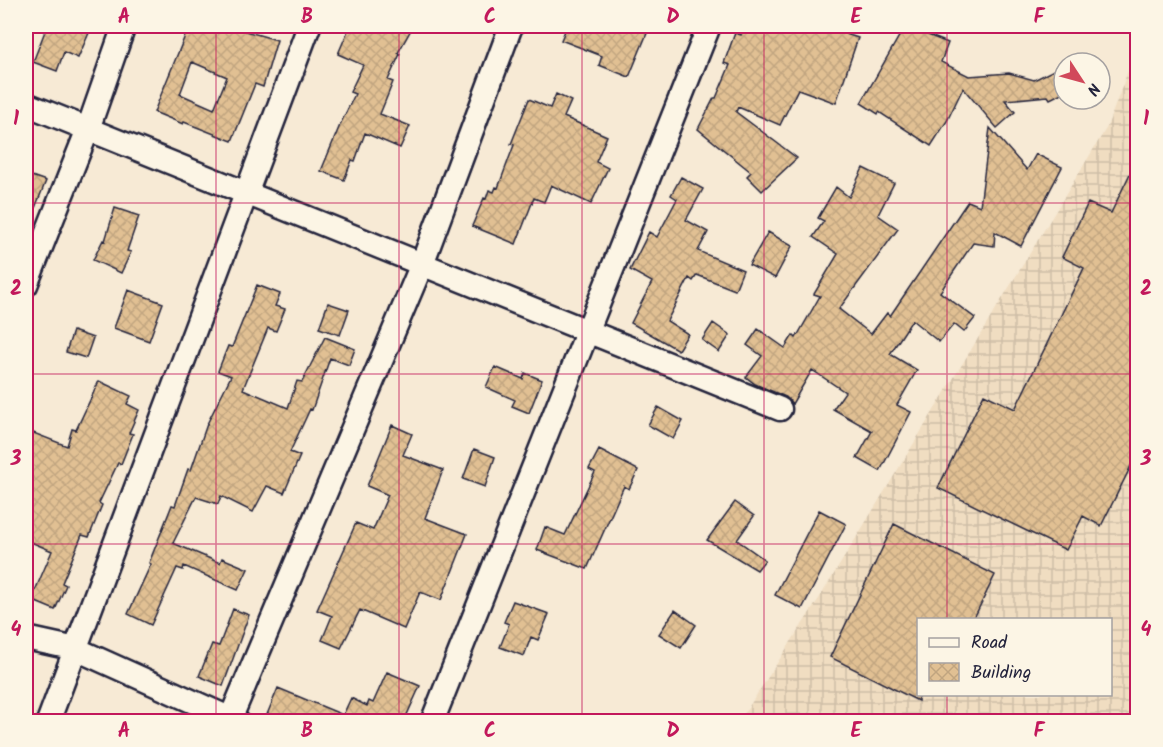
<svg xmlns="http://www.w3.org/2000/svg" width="1163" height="747" viewBox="0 0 1163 747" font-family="Kalam,sans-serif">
<defs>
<pattern id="industrial-grid" width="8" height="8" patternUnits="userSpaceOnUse" patternTransform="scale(1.5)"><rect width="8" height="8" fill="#f0ddc1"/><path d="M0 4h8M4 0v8" fill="none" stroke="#cebda7"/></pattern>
<pattern id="building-cross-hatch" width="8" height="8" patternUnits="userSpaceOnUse" patternTransform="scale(1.5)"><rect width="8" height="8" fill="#e1c093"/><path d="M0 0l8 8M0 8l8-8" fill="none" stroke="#c1a580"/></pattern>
</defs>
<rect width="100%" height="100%" fill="#f7ead5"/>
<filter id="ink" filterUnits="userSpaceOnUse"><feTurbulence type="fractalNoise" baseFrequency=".0167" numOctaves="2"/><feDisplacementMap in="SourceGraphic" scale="12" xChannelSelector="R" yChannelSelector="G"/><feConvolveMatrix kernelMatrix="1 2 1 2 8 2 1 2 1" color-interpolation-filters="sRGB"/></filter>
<g filter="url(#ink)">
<!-- industrial -->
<path fill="url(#industrial-grid)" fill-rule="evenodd" d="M1137 47V721L739 722 820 597 1107 127ZM918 620H1110V694H918Z"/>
<!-- building -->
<path fill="url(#building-cross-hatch)" stroke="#22223b" stroke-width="1.5" fill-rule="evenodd" d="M47 26H92L78 58 64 52 57 71 33 62Z
M189 26H246L245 31 277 40 263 87 255 84 232 141 184 122 183 124 154 112ZM192 62 227 77 214 109 180 94Z
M350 26H413L398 53 400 54 388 80 393 82 380 114 410 126 400 148 365 133 355 161 352 160 344 180 321 171 340 125 355 94 350 92 363 65 338 54Z
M567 26H650L629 77 599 65 602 56 561 40Z
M742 26H850L846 34 858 38 836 103 798 89 780 125 738 107 736 112 797 158 762 191 747 176 751 172 698 129 714 98H716L730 65 724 63 735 33 741 35Z
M905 26 948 43 941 62 969 76 1009 73 1034 80 1064 65V92L1050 99 1048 96 1005 100 1015 112 997 128 963 88 947 121 931 146 879 112 878 114 861 103Z
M556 94 571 101 564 117 607 136 596 162 608 168 591 204 551 185 544 202 534 198 516 244 472 226 484 198 486 199 489 190 494 192 496 187 498 188 514 145 511 144 529 99 550 108Z
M990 128 1027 170 1036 154 1062 167 1021 246 995 232 994 246 973 243 940 292 975 318 964 332 954 324 939 342 912 320 890 354 917 370 897 405 911 412 880 471 857 458 872 431 833 409 845 392 812 370 792 404 786 397 755 384 746 377 762 356 747 345 758 329 785 348 793 335 796 338 820 296 814 294 838 254 813 237 824 221 818 218 836 187 849 197 863 168 894 183 878 215 898 229 839 309 871 334 887 313 890 316 968 201 980 206Z
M1137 159V454L1101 526 1083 516 1066 550 938 488 984 394 1015 409 1084 268 1062 257 1088 203 1111 213Z
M26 174 46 181 26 230Z
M681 177 703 189 686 220 708 232 698 251 743 270 735 290 697 275 693 281 689 278 667 321 688 334 678 350 631 323 652 282 630 270 649 232 657 237 677 199 671 195Z
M115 208 139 216 127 251 131 252 121 273 93 260 103 240 105 241Z
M768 232 792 246 775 278 749 265Z
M257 285 280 294 275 306 285 309 276 331 268 328 243 389 288 408 297 381 302 382 325 337 355 349 349 365 330 358 312 410 310 409 290 452 300 456 284 493 267 486 253 512 221 496 218 504 196 497 173 543 220 563 222 558 248 569 238 590 184 566 183 570 177 568 151 625 128 614 151 564 149 563 172 505 175 506 188 469 191 470 207 424 231 376 218 371 228 346 232 347Z
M128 290 163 303 149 341 114 328Z
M328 303 349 310 340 335 319 328Z
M713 323 730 335 719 352 702 340Z
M73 331 93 338 86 358 66 352Z
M495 367 523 379 525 373 542 380 529 413 512 406 515 400 486 387Z
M99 381 131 396 127 404 139 410 129 433 133 434 121 464 118 463 99 503 102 505 89 537 82 535 62 583 66 585 55 610 31 600 52 551 26 540V430L67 446 72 429 76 430Z
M658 407 683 421 673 439 648 425Z
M392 425 412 434 403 455 443 470 425 518 467 534 441 600 420 592 404 629 360 610 341 648 322 640 332 616 317 610 356 523 373 530 388 495 367 486Z
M474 449 495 457 485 487 463 479Z
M599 450 638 470 629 489 624 486 587 569 537 550 545 527 565 535 595 472 589 469Z
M735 502 754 516 737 540 765 560 757 570 707 540Z
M819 510 846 524 802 609 775 595Z
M894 524 995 575 973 620H918V701L830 657Z
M513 601 549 614 538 640 531 637 524 656 500 647 509 624 504 622Z
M233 609 249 615 223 686 199 676 212 644 219 646Z
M675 610 696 625 681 648 659 634Z
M387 672 420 686 406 717 417 722H278L266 717 278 688 343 715 351 698 367 706 369 701 373 703Z"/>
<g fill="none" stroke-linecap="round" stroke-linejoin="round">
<!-- street casing -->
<g stroke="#22223b" stroke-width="27">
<path id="street" d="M26 104 780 409
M26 285 88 129 124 26
M26 638 76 649 238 722
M48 722 309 26
M229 722 422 264 511 26
M432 722 709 26"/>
</g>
<!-- street -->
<use href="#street" stroke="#fcf5e5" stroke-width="22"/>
</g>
</g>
<!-- grid -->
<path fill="none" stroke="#c2185b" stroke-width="1.5" stroke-opacity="0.55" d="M216 26V722M399 26V722M582 26V722M764 26V722M947 26V620M26 203H1138M26 374H1138M26 544H1138M947 694V722"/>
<!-- margin -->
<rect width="1163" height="747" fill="none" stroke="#fcf5e5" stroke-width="66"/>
<!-- legend -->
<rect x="917" y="618" width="195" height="78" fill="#fcf5e5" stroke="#a5a1a1" stroke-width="1.5"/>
<rect x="929" y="638" width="30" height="9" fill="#fcf5e5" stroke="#a5a1a1" stroke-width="1.5"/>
<text x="971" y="648" font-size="18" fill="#22223b">Road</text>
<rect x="929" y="663" width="30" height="18" fill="url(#building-cross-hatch)" stroke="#a5a1a1" stroke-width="1.5"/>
<text x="971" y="678" font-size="18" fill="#22223b">Building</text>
<!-- north arrow -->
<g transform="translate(1082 81) rotate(126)"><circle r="28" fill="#fcf5e5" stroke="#a5a1a1" stroke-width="1.5"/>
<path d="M0-4.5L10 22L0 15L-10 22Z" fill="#d1495b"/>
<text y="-9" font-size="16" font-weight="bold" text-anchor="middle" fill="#22223b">N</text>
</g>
<rect x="33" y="33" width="1097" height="681" fill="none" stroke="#c2185b" stroke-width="2"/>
<g font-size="20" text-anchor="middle" font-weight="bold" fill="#c2185b">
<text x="124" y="23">A</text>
<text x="307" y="23">B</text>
<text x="490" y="23">C</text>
<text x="673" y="23">D</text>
<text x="856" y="23">E</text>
<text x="1039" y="23">F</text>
<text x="16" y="125">1</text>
<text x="1146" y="125">1</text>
<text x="16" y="295">2</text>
<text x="1146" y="295">2</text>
<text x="16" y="465">3</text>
<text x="1146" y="465">3</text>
<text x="16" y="636">4</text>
<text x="1146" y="636">4</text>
<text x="124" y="737">A</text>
<text x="307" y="737">B</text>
<text x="490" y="737">C</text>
<text x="673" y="737">D</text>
<text x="856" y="737">E</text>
<text x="1039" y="737">F</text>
</g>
</svg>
